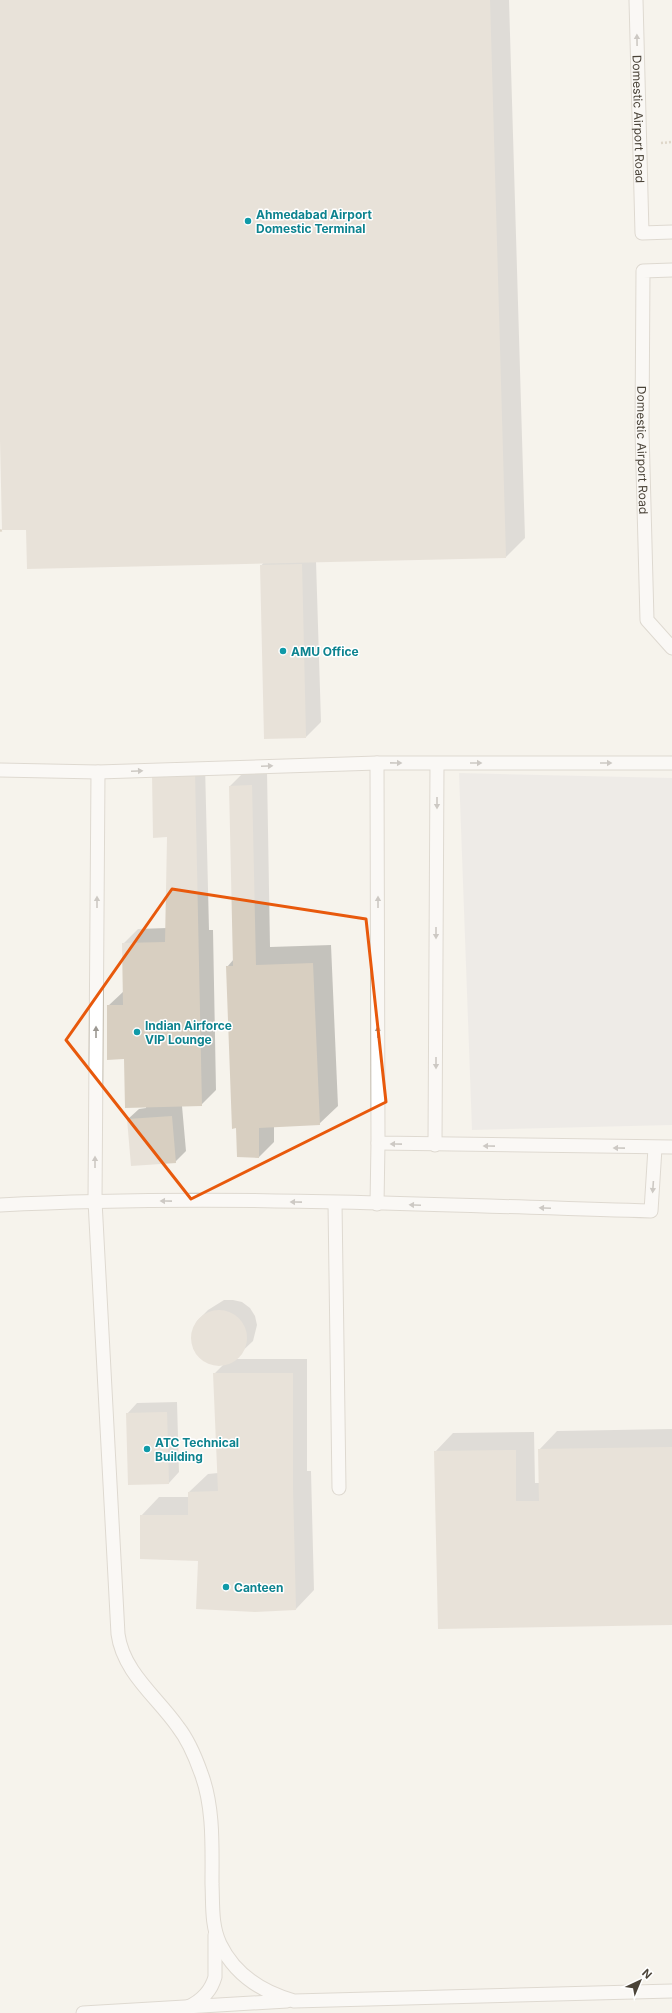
<svg xmlns="http://www.w3.org/2000/svg" width="672" height="2013" viewBox="0 0 672 2013" font-family="Inter,sans-serif">
<rect width="100%" height="100%" fill="#f6f3ec"/>
<!-- parking -->
<path fill="#e5e3e0" d="M459 773 672 778V1125L472 1130Z"/>
<!-- shadow -->
<path fill="#0003" d="M0 0H509L525 538 506 557 316 561 321 722 306 737 261 566 264 562 27 529 0 407Z
M205 764 209 930H213L216 1090 201 1105 182 1106 186 1151 175 1162 128 1119 139 1109 146 1108V1106L108 1006 124 991 123 944 138 929 167 928 168 836 153 775Z
M245 771H267L270 947 331 945 338 1106 319 1124 274 1126V1142L259 1157 227 967 234 959 230 786Z
M224 1300H233L242 1302 250 1308 255 1316 257 1325 253 1341 234 1359H307V1471H311L314 1590 296 1609 199 1560 141 1516 159 1497H189V1492L208 1474 218 1473 214 1374 224 1364H212L198 1355 193 1348V1330L197 1321 208 1310Z
M177 1402 179 1472 169 1483 127 1414 137 1403Z
M672 1429V1624L435 1452 453 1433 534 1432 535 1483H540L539 1450 557 1431Z"/>
<!-- building -->
<path fill="#d8cfc1" d="M0 0H490L506 558 27 569 26 530H2L0 441Z
M302 564 306 738 264 739 260 565Z
M195 774 202 1106 125 1108 124 1059 107 1060V1005H123L122 943 165 942 167 837 153 838 152 775Z
M252 785 256 965 313 963 320 1125 259 1128V1158L237 1157 236 1128 232 1129 226 966H233L229 786Z
M172 1116 176 1163 131 1166 127 1119Z
M191 1338a28 28 0 1 1 56 0a28 28 0 1 1-56 0Z
M213 1373H293V1489L296 1610 255 1612 196 1609 198 1561 140 1559V1515H188V1492L218 1491Z
M167 1412 169 1484 128 1485 126 1413Z
M672 1447V1625L438 1629 434 1451 516 1450V1501H539L538 1449Z"/>
<g fill="none" stroke-linecap="round" stroke-linejoin="round">
<!-- lane casing -->
<g stroke="#c2bbae" stroke-width="15">
<g id="lane">
<path id="s1" d="M636 0 642 233 672 232"/>
<path id="s2" d="M672 270 643 271 642 430 647 620 672 648"/>
<path d="M672 763H377L378 1143 672 1147"/>
<path d="M0 770 98 772 377 763"/>
<path d="M98 772 95 1201 118 1634C123 1672 157 1697 178 1727 189 1741 195 1756 201 1773 214 1807 212 1848 212 1884 213 1904 211 1925 220 1944 235 1975 262 1992 294 2001L672 1991"/>
<path d="M435 1145 437 764"/>
<path d="M335 1203 339 1488"/>
<path d="M377 1204 378 1143"/>
<path d="M0 1205C217 1194 434 1205 651 1211L655 1148"/>
<path d="M188 2007C201 2001 211 1991 215 1977V1935"/>
<path d="M83 2013 287 2001"/>
</g>
</g>
<!-- path -->
<path stroke="#c4b79f" stroke-width="2.5" stroke-dasharray="2 2" stroke-linecap="butt" d="M661 143 672 142
M0 531 2 530"/>
<!-- lane -->
<use href="#lane" stroke="#fff" stroke-width="13"/>
</g>
<!-- one-way arrows -->
<defs><path id="oneway-solid" d="M-6-.8H1V-3.2L6.5 0L1 3.2V.8H-6Z"/></defs>
<g fill="#9c9892">
<use href="#oneway-solid" transform="translate(637 40) rotate(-91)"/>
<use href="#oneway-solid" transform="translate(396 763) rotate(1)"/>
<use href="#oneway-solid" transform="translate(476 763)"/>
<use href="#oneway-solid" transform="translate(606 763)"/>
<use href="#oneway-solid" transform="translate(267 766) rotate(-2)"/>
<use href="#oneway-solid" transform="translate(137 771) rotate(-2)"/>
<use href="#oneway-solid" transform="translate(437 803) rotate(90)"/>
<use href="#oneway-solid" transform="translate(97 902) rotate(-90)"/>
<use href="#oneway-solid" transform="translate(378 902) rotate(-90)"/>
<use href="#oneway-solid" transform="translate(436 933) rotate(90)"/>
<use href="#oneway-solid" transform="translate(96 1032) rotate(-90)"/>
<use href="#oneway-solid" transform="translate(378 1032) rotate(-90)"/>
<use href="#oneway-solid" transform="translate(436 1063) rotate(90)"/>
<use href="#oneway-solid" transform="translate(396 1144) rotate(-179)"/>
<use href="#oneway-solid" transform="translate(489 1146) rotate(-179)"/>
<use href="#oneway-solid" transform="translate(619 1148) rotate(-179)"/>
<use href="#oneway-solid" transform="translate(95 1162) rotate(-90)"/>
<use href="#oneway-solid" transform="translate(653 1187) rotate(94)"/>
<use href="#oneway-solid" transform="translate(166 1201) rotate(-179)"/>
<use href="#oneway-solid" transform="translate(296 1202) rotate(-179)"/>
<use href="#oneway-solid" transform="translate(415 1205) rotate(-178)"/>
<use href="#oneway-solid" transform="translate(545 1208) rotate(-178)"/>
</g>
<!-- marked area -->
<path d="M0 0H672V2013H0ZM172 889 366 919 386 1102 191 1199 66 1040Z" fill="#f6f3ec" fill-opacity=".55" fill-rule="evenodd"/>
<path fill="none" stroke="#e8590c" stroke-width="3" stroke-linejoin="round" d="M172 889 366 919 386 1102 191 1199 66 1040Z"/>
<!-- markers -->
<g fill="#0f9aa8" stroke="#fff" stroke-width="1.5">
<circle cx="248" cy="221" r="4"/>
<circle cx="283" cy="651" r="4"/>
<circle cx="137" cy="1032" r="4"/>
<circle cx="147" cy="1449" r="4"/>
<circle cx="226" cy="1587" r="4"/>
</g>
<g text-anchor="middle" dominant-baseline="central" stroke-width="3" stroke-linejoin="round" paint-order="stroke">
<!-- street labels -->
<g font-size="12" fill="#4b4439" stroke="#fff">
<text stroke="none"><textPath href="#s1" startOffset="119">Domestic Airport Road</textPath></text>
<text stroke="none"><textPath href="#s2" startOffset="208">Domestic Airport Road</textPath></text>
</g>
<!-- culture labels -->
<g font-size="12" font-weight="bold" fill="#0d838f" stroke="#fff" text-anchor="start">
<text x="256" y="214">Ahmedabad Airport<tspan x="256" dy="14">Domestic Terminal</tspan></text>
<text x="291" y="651">AMU Office</text>
<text x="145" y="1025">Indian Airforce<tspan x="145" dy="14">VIP Lounge</tspan></text>
<text x="155" y="1442">ATC Technical<tspan x="155" dy="14">Building</tspan></text>
<text x="234" y="1587">Canteen</text>
</g>
</g>
<!-- north arrow -->
<g transform="translate(640 1981) rotate(44)" stroke="#ffffff" stroke-width="3" paint-order="stroke">
<path d="M0-3L7 15L0 10L-7 15Z" fill="#4b4439"/>
<text y="-6" font-size="11" font-weight="bold" text-anchor="middle" fill="#4b4439">N</text>
</g>
</svg>
